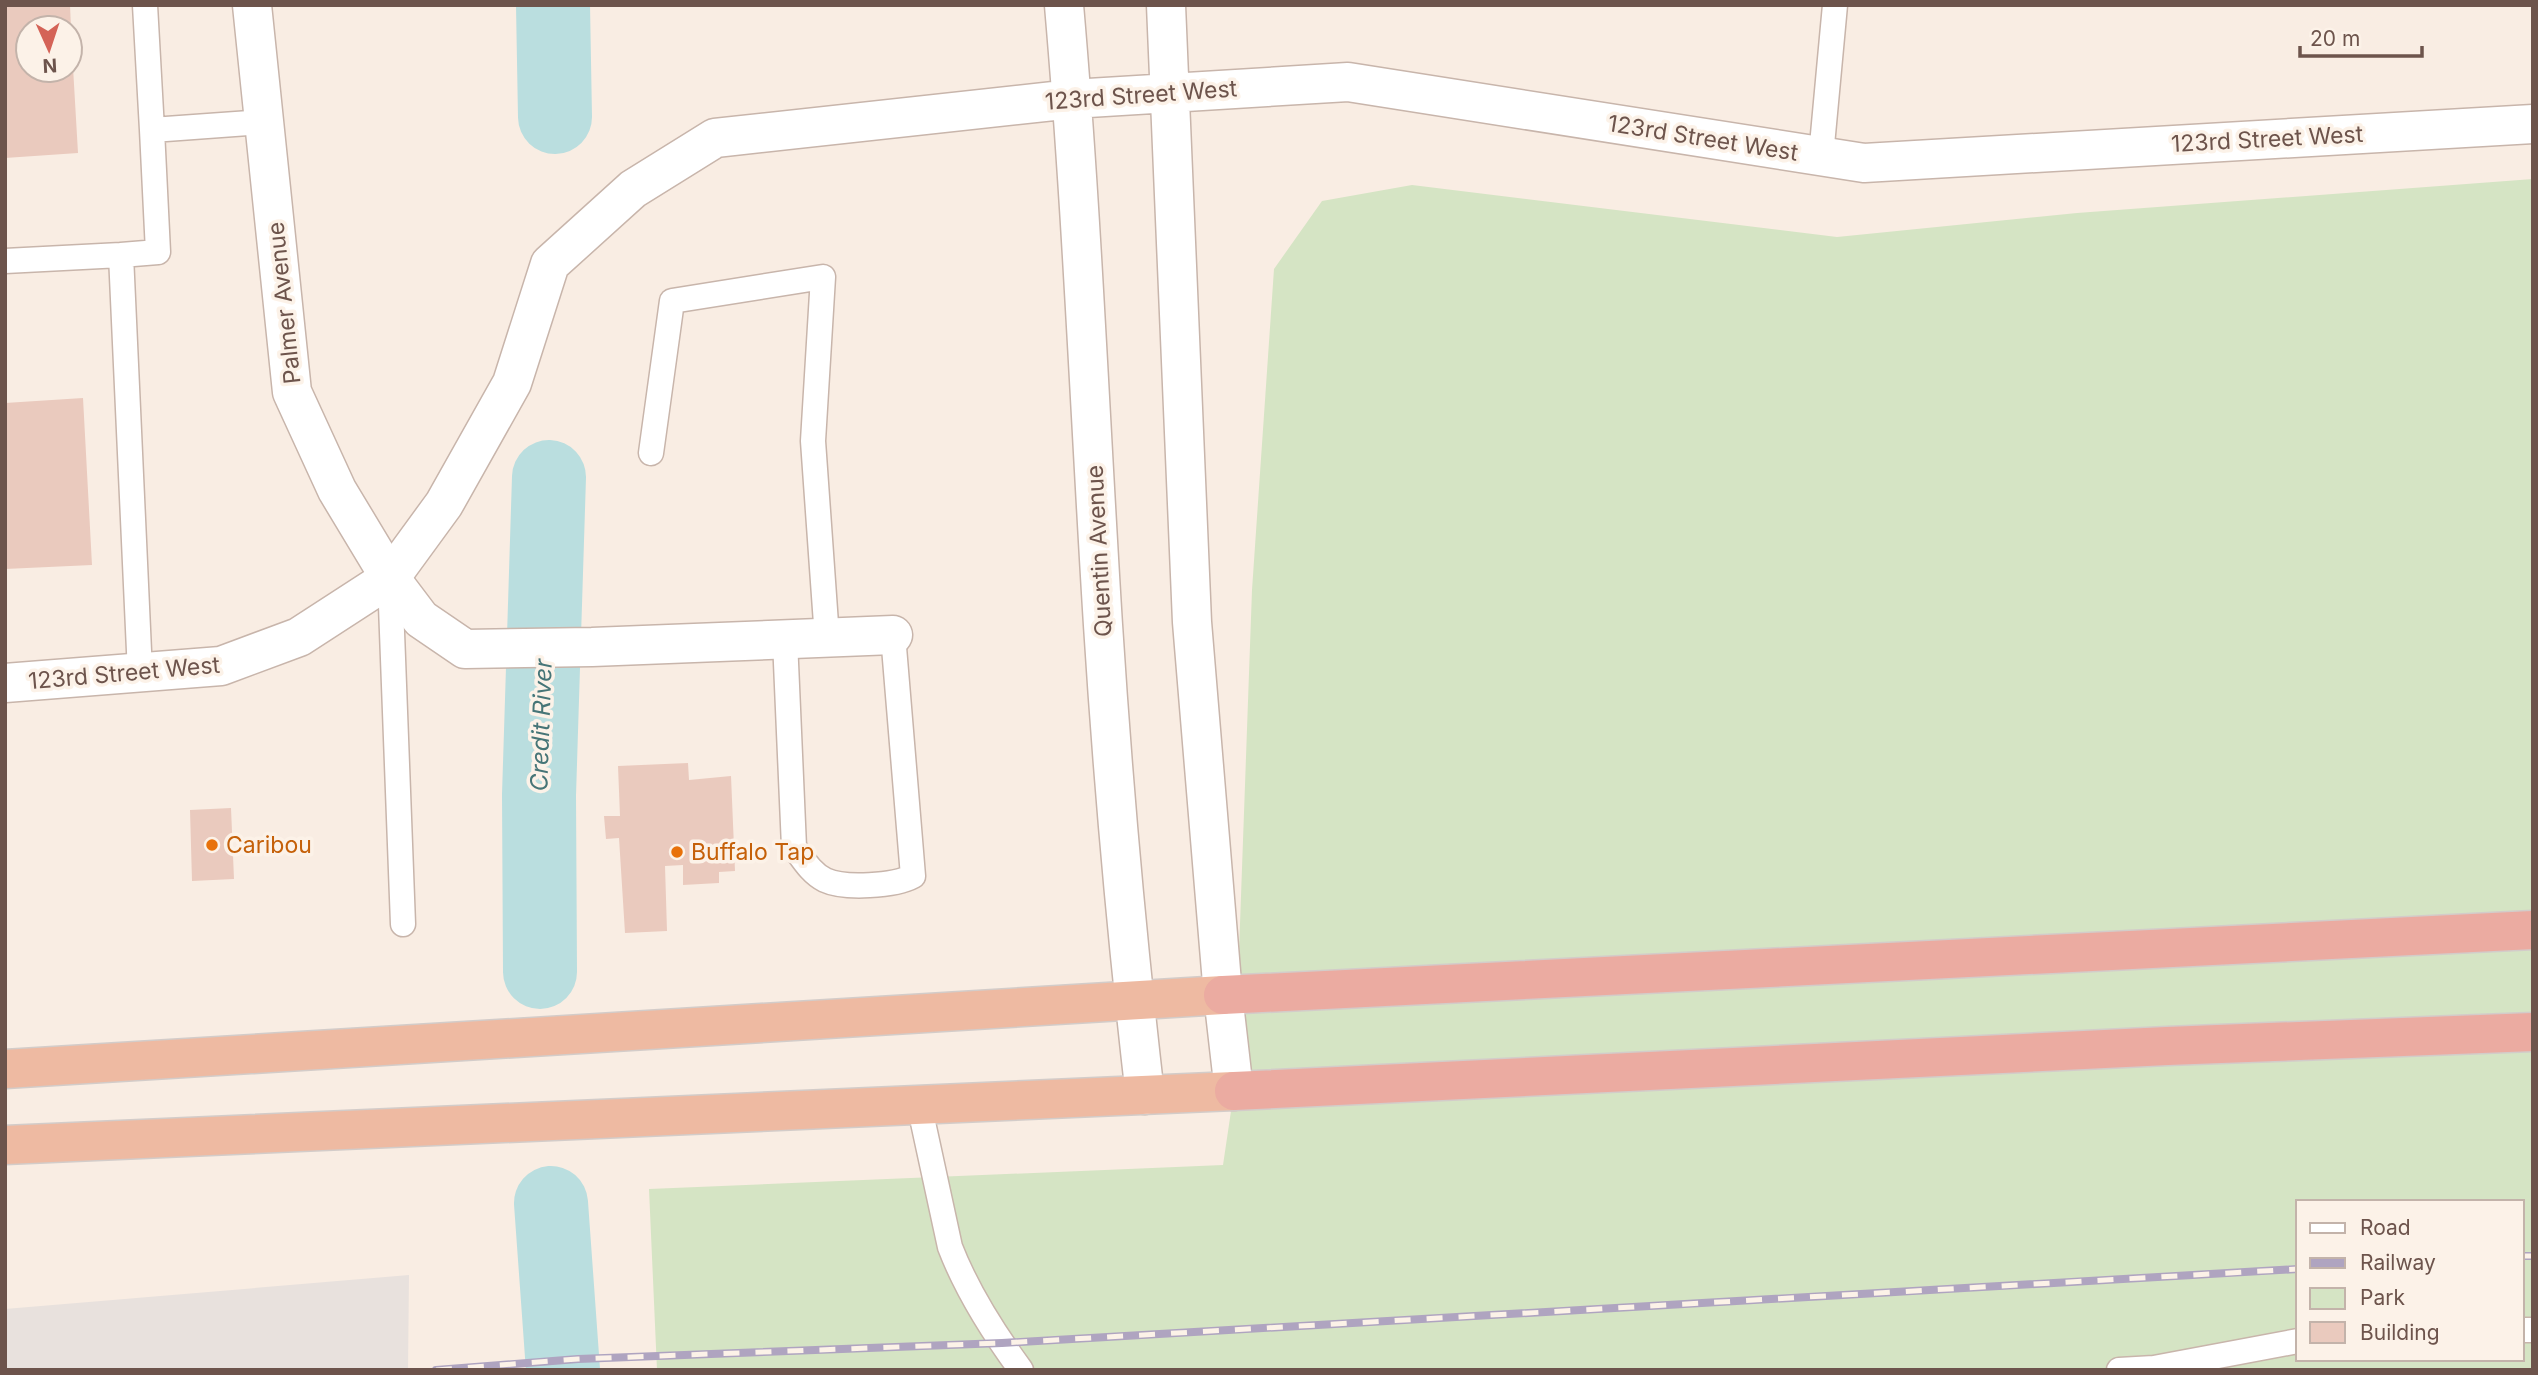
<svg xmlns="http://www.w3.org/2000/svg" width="2538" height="1375" viewBox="0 0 2538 1375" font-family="Inter,sans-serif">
<rect width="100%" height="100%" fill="#f9ede3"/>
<!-- industrial -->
<path fill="#e8e1dd" d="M409 1275 408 1370H5V1309Z"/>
<!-- green -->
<path fill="#d5e4c4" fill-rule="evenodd" d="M2533 179V1370H657L649 1189 1223 1165 1234 1091 1252 590 1274 269 1322 201 1412 185 1837 237 2077 213ZM2298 1202H2522V1359H2298Z"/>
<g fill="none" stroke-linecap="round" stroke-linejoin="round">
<!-- river -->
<path stroke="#badedf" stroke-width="74" d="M553 5 555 117
M540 972 539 795 549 477
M551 1203 563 1370"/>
</g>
<!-- building -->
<path fill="#eacabe" d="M5 5H70L71 28H28V70H70V50H72L78 153 5 158Z
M83 398 92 565 5 569V403Z
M688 763 689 780 731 776 735 871 719 872V883L683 885V865L665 866 667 931 625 933 619 838 606 839 604 816H620L618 766Z
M231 808 234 879 192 881 190 810Z"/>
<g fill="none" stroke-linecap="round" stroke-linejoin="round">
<!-- service casing -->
<g stroke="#c8b5ab" stroke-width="27">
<path id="service" d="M145 5 152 130
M1821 156 1835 5
M121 255 158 252 152 130 264 122
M5 261 121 255 140 673
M651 453 672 301 823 277 813 441 827 638
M390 579 403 924
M785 640 794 847C803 859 811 873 825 880 844 889 895 886 913 876L893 635
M919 1104 950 1247C967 1291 993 1332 1021 1370
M2522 1330H2533
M2119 1370 2154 1368 2298 1341"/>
</g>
<!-- minor casing -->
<g stroke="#c8b5ab" stroke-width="41">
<path id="minor" d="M252 5 292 392 337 490 390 578 421 619 465 649 592 647 893 635"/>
</g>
<!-- tertiary casing -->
<g stroke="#c8b5ab" stroke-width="41">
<path id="tertiary" d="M1064 5C1082 211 1090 418 1103 625 1113 782 1127 939 1145 1095
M1166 5 1192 622 1223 995 1234 1091
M5 683 221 666 299 637 390 578 444 504 512 383 550 264 633 189 715 138 1072 99 1348 82 1864 163 2533 124"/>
</g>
<!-- trunk casing -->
<g stroke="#d3ccc9" stroke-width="41">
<path id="trunk" d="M5 1069 1223 995
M5 1145 1234 1091"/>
</g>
<!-- motorway casing -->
<g stroke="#d3ccc9" stroke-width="41">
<path id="motorway" d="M1223 995 2533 930
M1234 1091 2167 1046 2533 1032"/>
</g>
<!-- service -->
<use href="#service" stroke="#fff" stroke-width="24"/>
<!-- minor -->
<use href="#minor" stroke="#fff" stroke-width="38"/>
<!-- tertiary -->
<use href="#tertiary" stroke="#fff" stroke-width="38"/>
<!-- trunk -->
<use href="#trunk" stroke="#eebaa2" stroke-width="38"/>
<!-- motorway -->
<use href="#motorway" stroke="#ebaba1" stroke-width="38"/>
<!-- rail casing -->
<g stroke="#afa4c0" stroke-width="8">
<path id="rail" d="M2522 1256H2533
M436 1370 578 1359 1002 1343 2298 1269"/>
</g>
<!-- rail -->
<use href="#rail" stroke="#fcf2e8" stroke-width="5" stroke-dasharray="16" stroke-linecap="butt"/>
</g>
<!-- markers -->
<g fill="#e8710a" stroke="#fcf2e8" stroke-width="2.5">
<circle cx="212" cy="845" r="7"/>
<circle cx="677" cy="852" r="7"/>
</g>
<g text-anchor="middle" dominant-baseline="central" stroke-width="7" stroke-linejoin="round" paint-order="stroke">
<!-- street labels -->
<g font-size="23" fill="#6d544c" stroke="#fcf2e8">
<text transform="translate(1141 95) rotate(-4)">123rd Street West</text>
<text transform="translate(1703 138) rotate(9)">123rd Street West</text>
<text transform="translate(2267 139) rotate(-3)">123rd Street West</text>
<text transform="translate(284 303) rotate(-96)">Palmer Avenue</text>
<text transform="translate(1099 551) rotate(-93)">Quentin Avenue</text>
<text transform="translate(124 673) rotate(-5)">123rd Street West</text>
</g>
<!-- food labels -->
<g font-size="23" fill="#c56008" stroke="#fcf2e8" text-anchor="start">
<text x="226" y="845">Caribou</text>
<text x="691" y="852">Buffalo Tap</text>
</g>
<!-- water labels -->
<g font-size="24" font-style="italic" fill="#467577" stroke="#fcf2e8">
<text transform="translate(541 725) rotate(-88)">Credit River</text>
</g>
</g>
<!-- border -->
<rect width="2538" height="1375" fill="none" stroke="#6d544c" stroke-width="14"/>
<!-- legend -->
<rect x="2296" y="1200" width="228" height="161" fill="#fcf2e8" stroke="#c3b3aa" stroke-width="2"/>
<rect x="2310" y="1223" width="35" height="10" fill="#ffffff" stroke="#c3b3aa" stroke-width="2"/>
<text x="2360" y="1235" font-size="21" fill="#6d544c">Road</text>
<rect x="2310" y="1258" width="35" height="10" fill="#afa4c0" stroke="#c3b3aa" stroke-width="2"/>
<text x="2360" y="1270" font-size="21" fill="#6d544c">Railway</text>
<rect x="2310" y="1288" width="35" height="21" fill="#d5e4c4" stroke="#c3b3aa" stroke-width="2"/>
<text x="2360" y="1305" font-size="21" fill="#6d544c">Park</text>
<rect x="2310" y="1322" width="35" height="21" fill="#eacabe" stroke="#c3b3aa" stroke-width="2"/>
<text x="2360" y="1340" font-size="21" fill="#6d544c">Building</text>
<!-- north arrow -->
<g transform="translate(49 49) rotate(177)"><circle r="33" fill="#fcf2e8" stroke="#c3b3aa" stroke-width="2"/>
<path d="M0-5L12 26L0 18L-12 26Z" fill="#d46357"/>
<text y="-10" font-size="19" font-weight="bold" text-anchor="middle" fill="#6d544c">N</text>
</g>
<!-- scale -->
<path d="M2300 46v10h122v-10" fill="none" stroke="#6d544c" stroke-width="3.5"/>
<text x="2310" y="46" font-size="21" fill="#6d544c" stroke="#fcf2e8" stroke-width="5" paint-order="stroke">20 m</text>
</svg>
